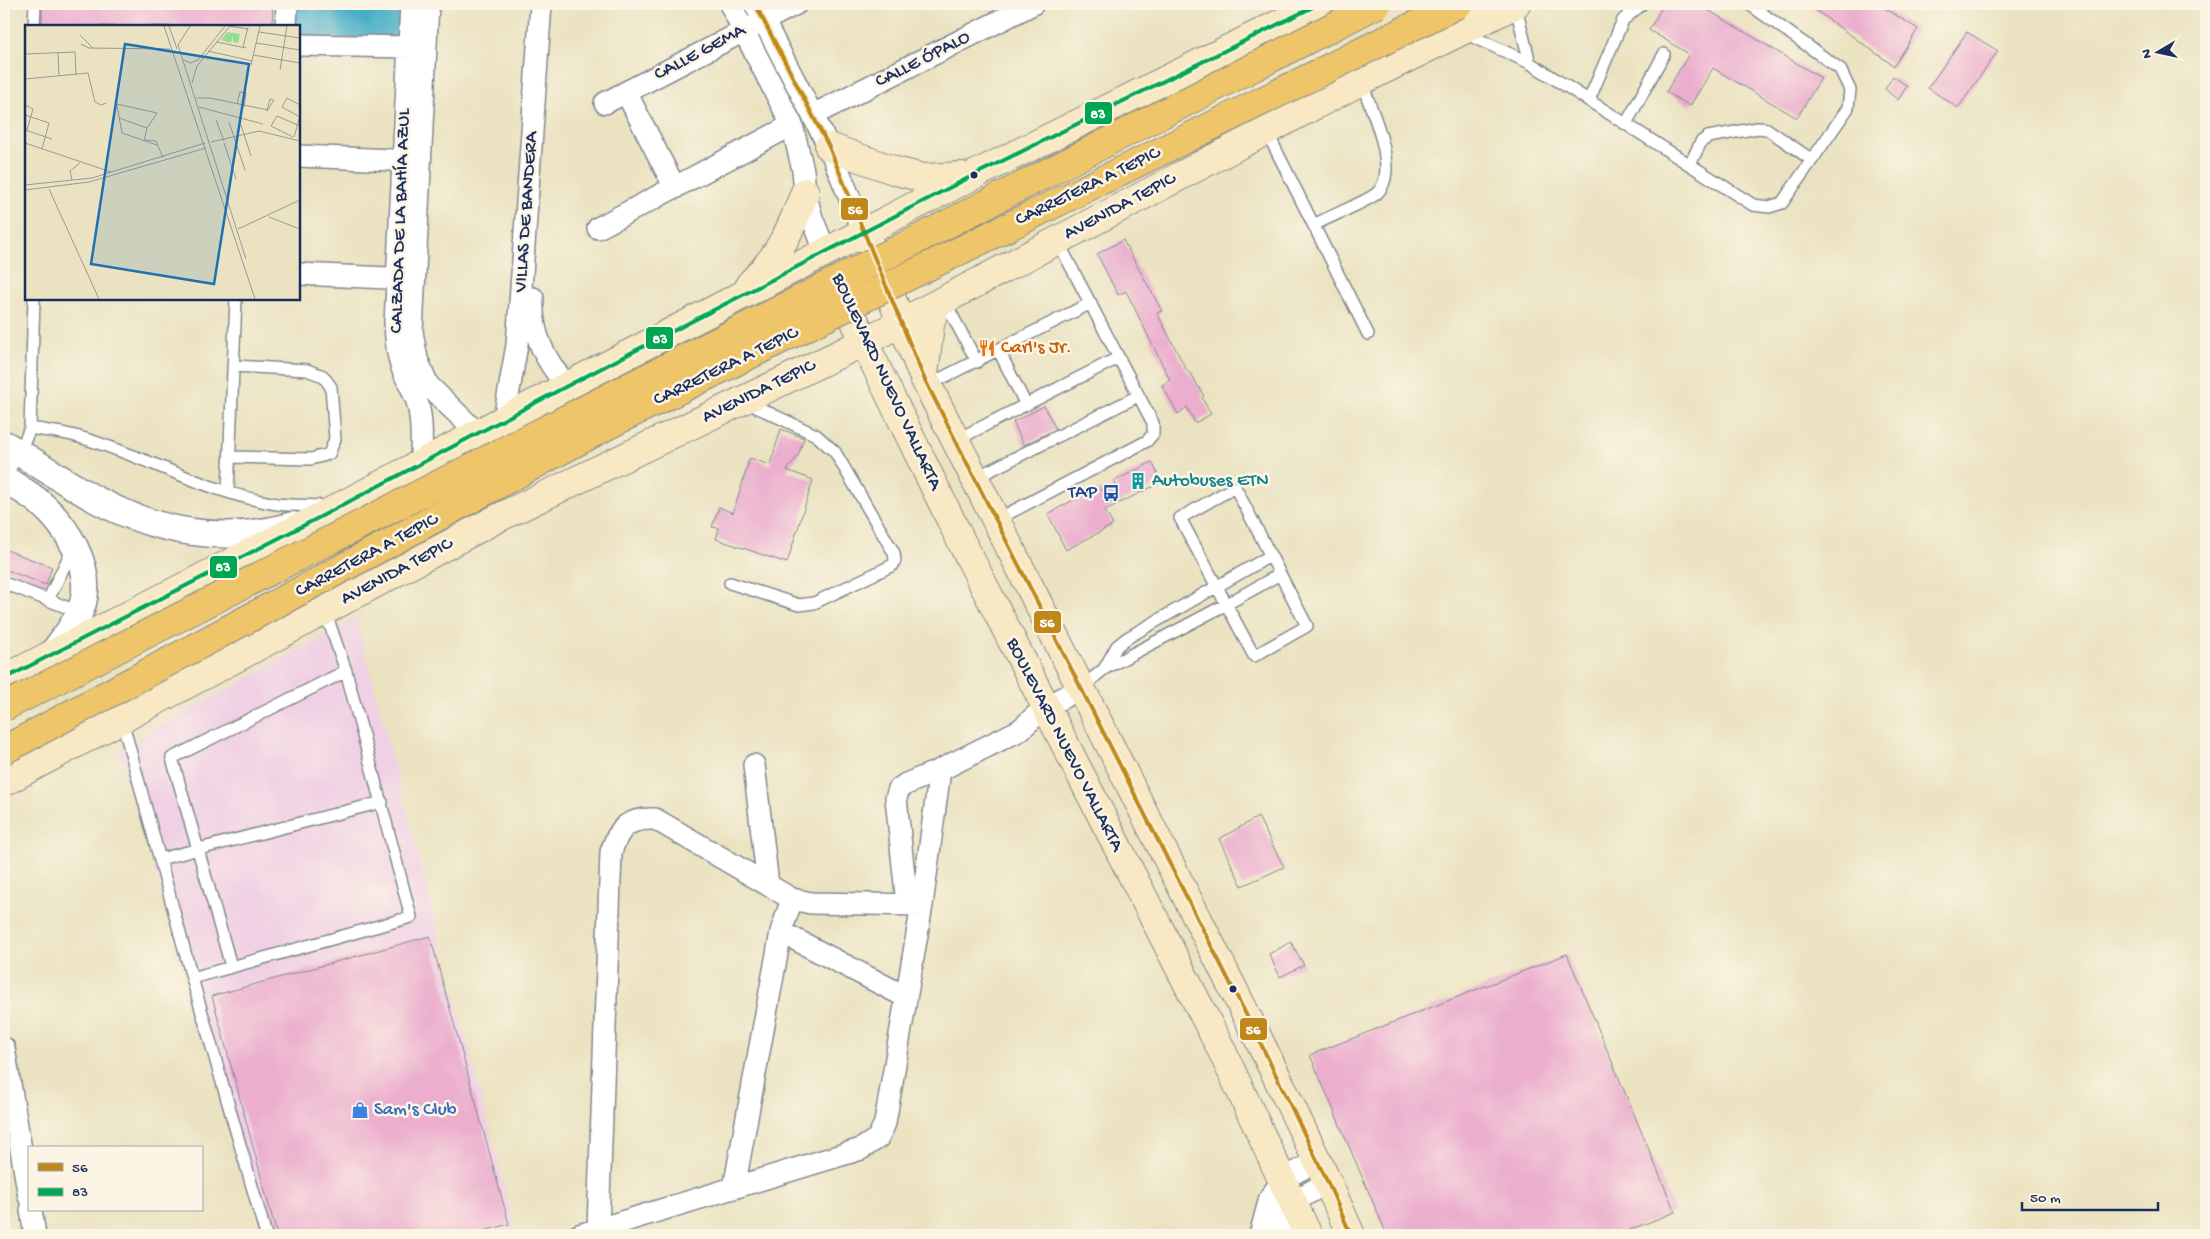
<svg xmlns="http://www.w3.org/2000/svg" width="2210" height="1239" viewBox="0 0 2210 1239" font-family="'Gochi Hand',sans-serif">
<rect width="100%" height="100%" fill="#fcf5e5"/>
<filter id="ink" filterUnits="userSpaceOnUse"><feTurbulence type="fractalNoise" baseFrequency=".02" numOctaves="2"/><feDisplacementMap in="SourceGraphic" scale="10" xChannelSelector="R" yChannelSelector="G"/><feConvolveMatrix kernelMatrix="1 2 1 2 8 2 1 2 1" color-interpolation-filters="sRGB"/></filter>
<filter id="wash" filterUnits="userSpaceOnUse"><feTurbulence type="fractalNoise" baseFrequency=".0096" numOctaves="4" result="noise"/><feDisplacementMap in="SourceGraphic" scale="20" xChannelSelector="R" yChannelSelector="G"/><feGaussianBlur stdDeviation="1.12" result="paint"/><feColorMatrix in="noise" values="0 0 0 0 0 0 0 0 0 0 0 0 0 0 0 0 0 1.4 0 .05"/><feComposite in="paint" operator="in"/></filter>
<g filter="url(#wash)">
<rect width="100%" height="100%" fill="#eae2c0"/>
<!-- built -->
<path fill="#f0d0e4" d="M356 618 517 1235H265L119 749Z"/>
<!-- water -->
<path fill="#49afc8" stroke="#326f93" d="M296 4H399L398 39 299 37V26H295Z"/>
<g id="blocks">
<!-- building -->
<path fill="#ebaece" d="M42 4H273L272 26H42Z
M1664 4H1698L1821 78 1797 118 1713 68 1690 106 1666 92 1689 54 1649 30Z
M1807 4H1878L1918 29 1894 66Z
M1967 32 1998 51 1958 108 1928 88Z
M1893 76 1907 86 1898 100 1885 89Z
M1123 240 1162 311 1157 313 1187 371 1191 374 1204 396 1202 398 1211 414 1195 423 1187 407 1178 414 1162 385 1170 380 1126 291 1118 295 1097 254Z
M1044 406 1056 429 1024 445 1013 422Z
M781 429 804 438 798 456 787 470 813 480 787 563 716 539 719 528 712 527 719 507 733 513 750 458 770 465Z
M1152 462 1162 482 1105 510 1113 525 1066 550 1048 514 1089 491 1117 488 1114 481Z
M4 549 52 567 46 585 4 569Z
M1258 817 1284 867 1242 886 1219 839Z
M430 936 509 1224 469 1235H277L212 996Z
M1291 942 1304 965 1280 977 1269 954Z
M1567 954 1675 1212 1617 1235H1387L1310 1055Z"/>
</g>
</g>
<g filter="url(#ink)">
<use href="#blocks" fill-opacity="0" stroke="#82888f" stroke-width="1"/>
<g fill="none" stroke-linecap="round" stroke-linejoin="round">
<!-- service casing -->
<g stroke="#82888f" stroke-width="14">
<path id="service" d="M1515 4 1530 63
M34 26 35 4
M1464 33 1530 63 1753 205 1769 207 1782 203 1848 108 1850 90 1840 69 1749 4
M1589 100 1623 20 1642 4
M1626 124 1664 54
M1266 130 1368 334
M1690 164 1701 142 1708 137 1758 128 1767 129 1812 160
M1314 225C1330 216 1362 204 1376 194 1402 173 1370 107 1361 81
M944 300 977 362
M999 351 1026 405
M928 385 1091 303
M30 428C46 431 63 432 79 437 146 456 207 493 277 504 293 506 310 505 326 506
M956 440 1118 358
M230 457 311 459 329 454 335 439 331 387 323 376 307 370 233 366
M4 478 20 452 30 428 34 299
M975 478 1138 396
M1235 487 1307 626 1254 656 1180 518Z
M228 492 236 299
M996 520 1147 441 1153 434V423L1057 240
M4 583 79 612
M730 583 799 605 814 603 893 565 895 560 894 553 835 452 816 435 746 402
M48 600 73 548
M1104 669 1117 646 1127 638 1270 556
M1081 688 1104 669 1227 604 1280 574
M122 720 192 978 266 1235
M160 859 382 802
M231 966 172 758 346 671
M192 978 411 917 346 671 325 611"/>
</g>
<!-- minor casing -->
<g stroke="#82888f" stroke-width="24">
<path id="minor" d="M411 4 395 323C396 340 397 357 404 373 409 384 415 393 418 405 423 424 421 444 421 464
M428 4 412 332 417 359 428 385 477 433
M730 4 792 125 803 170 805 192 812 218 826 253
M755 4 829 147 864 233
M286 26 287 4
M299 45 409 47
M626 92 675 188
M605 103 796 4
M813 115 1033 4
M299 156 416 161
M598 228 792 125
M299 274 411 279
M533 298C531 333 544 359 567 386
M504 419 517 345 541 4
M754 765 768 885
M907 904 896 798 899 789 906 784 940 770 1020 730 1045 707 1081 688
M781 932 906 997
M4 1048 29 1197
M734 1188 781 932 792 899
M31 1210 35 1235
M598 1229 611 852C619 827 628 818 655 819L792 899 811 903 922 905
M579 1235 861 1149 878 1138 885 1123 922 905 940 770
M1260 1235 1270 1198 1283 1179 1317 1161
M1280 1235C1286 1200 1299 1198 1328 1183"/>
</g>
<!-- tertiary casing -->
<g stroke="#82888f" stroke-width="29">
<path id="tertiary" d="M4 444C35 461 64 482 95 499 156 532 226 545 293 525
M4 478C15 486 28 493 39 502 66 525 93 566 83 603 77 623 63 639 51 655"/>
</g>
<!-- secondary casing -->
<g stroke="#82888f" stroke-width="30">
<path id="secondary" d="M829 147 896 171 923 178 962 176
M867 238 924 378 1259 1040 1328 1183 1351 1235
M750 284C779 256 791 230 805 192
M839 284 864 342 960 539 1221 1049 1308 1235
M924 374 930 325 936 304
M4 679 320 517 567 386 974 175 1319 4
M4 782 496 519 864 342 1361 81 1516 4"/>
</g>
<!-- service -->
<use href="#service" stroke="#fff" stroke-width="11"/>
<!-- minor -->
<use href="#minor" stroke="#fff" stroke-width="21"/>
<!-- tertiary -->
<use href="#tertiary" stroke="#fff" stroke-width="26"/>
<!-- secondary -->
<use href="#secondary" stroke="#f8e8c3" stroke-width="28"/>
<!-- trunk-bridge casing -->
<g stroke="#82888f" stroke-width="30" stroke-linecap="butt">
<path id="trunk-bridge" d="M4 707 1377 4
M4 750 614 422 1458 4"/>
</g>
<!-- trunk-bridge -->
<use href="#trunk-bridge" stroke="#eec569" stroke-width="28"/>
<!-- bus-1 casing -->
<g stroke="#fcf5e5" stroke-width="8">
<path id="bus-1" d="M755 4 829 147 924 378 1259 1040 1328 1183 1351 1235"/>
</g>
<!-- bus-2 casing -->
<g stroke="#fcf5e5" stroke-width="8">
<path id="bus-2" d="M4 679 320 517 567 386 974 175 1319 4"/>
</g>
<!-- bus-1 -->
<use href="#bus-1" stroke="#c08818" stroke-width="4"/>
<!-- bus-2 -->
<use href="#bus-2" stroke="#00a651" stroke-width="4"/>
</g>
</g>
<!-- icons -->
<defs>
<g id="restaurant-bare" transform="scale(1.35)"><path d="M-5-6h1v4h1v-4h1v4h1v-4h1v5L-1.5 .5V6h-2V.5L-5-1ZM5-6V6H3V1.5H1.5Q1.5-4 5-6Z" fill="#e8710a" stroke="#fcf5e5" stroke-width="2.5" paint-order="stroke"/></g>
<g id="building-bare" transform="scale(1.35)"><path d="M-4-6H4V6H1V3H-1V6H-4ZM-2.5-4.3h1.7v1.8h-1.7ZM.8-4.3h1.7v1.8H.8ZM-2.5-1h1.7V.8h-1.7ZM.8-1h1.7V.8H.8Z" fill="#0f9aa8" stroke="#fcf5e5" stroke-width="2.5" paint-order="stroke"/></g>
<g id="bus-bare" transform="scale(1.35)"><path d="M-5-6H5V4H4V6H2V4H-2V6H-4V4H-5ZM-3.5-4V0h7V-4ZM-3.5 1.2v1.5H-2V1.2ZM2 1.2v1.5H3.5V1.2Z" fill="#1a4fb4" stroke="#fcf5e5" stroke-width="2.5" paint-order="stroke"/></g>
<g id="shop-bare" transform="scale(1.35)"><path d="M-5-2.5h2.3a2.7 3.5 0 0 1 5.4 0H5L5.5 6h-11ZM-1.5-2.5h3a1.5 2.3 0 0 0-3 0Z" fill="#3f7fe0" stroke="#fcf5e5" stroke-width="2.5" paint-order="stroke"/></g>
</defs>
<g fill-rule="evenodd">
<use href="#restaurant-bare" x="987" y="348"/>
<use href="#building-bare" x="1138" y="481"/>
<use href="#bus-bare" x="1111" y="493"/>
<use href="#shop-bare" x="360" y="1110"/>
</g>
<!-- markers -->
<g fill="#1b2f5e" stroke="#fcf5e5" stroke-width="2">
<circle cx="974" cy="175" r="4.5"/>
<circle cx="1233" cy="989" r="4.5"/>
</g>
<g text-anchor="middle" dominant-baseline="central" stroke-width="5" stroke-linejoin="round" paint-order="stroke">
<!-- street labels -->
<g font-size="19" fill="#1b2f5e" stroke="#fcf5e5">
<text transform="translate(700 53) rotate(-28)">CALLE GEMA</text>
<text transform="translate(923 60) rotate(-27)">CALLE ÓPALO</text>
<text transform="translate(1088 187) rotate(-26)">CARRETERA A TEPIC</text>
<text transform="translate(1120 207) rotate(-28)">AVENIDA TEPIC</text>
<text transform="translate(527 212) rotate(-86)">VILLAS DE BANDERA</text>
<text transform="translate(401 221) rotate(-88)">CALZADA DE LA BAHÍA AZUL</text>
<text transform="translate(726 367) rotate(-26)">CARRETERA A TEPIC</text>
<text transform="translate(886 382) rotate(65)">BOULEVARD NUEVO VALLARTA</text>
<text transform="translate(759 392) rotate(-26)">AVENIDA TEPIC</text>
<text transform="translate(367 556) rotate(-28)">CARRETERA A TEPIC</text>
<text transform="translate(397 572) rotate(-28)">AVENIDA TEPIC</text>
<text transform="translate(1064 745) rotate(63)">BOULEVARD NUEVO VALLARTA</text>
</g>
<!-- food labels -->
<g font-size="19" fill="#c56008" stroke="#fcf5e5" text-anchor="start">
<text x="1001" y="348">Carl's Jr.</text>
</g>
<!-- culture labels -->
<g font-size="19" fill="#0d838f" stroke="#fcf5e5" text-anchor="start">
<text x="1152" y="481">Autobuses ETN</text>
</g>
<!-- transit labels -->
<g font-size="19" fill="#164399" stroke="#fcf5e5" text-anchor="end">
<text x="1097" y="493">TAP</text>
</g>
<!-- shop labels -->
<g font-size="19" fill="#366cbe" stroke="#fcf5e5" text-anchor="start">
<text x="374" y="1110">Sam's Club</text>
</g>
</g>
<!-- overview -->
<g transform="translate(25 25)">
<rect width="275" height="275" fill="#eae2c0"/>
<path d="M202 7 215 9 213 18 208 17V11L206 18 196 15Z" fill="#95dc95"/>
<path fill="none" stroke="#979a99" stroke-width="1" d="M139 1 230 274M144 1 152 24M204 1 223 4M234 7 275 13M55 10 68 23M192 17 221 23M231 18 275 25M56 19 64 23 145 24M153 20 165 1M153 20 221 234M218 22 223 2M183 26 227 36M50 27 51 49M33 28 34 50M0 29 50 27M228 30 275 38M159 35 165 38 173 35 200 1M226 40 235 1M255 45 262 1M0 54 63 48 70 77 76 80 81 78M167 58 172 41 205 1M171 73H185L243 85M245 74 249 75 242 86V85ZM91 75 97 108 132 120M92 79 132 88 122 103 119 116M212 79 215 67 221 68 219 82M0 80 8 84 2 105M275 80 262 73 257 82 275 92M174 82 238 99M0 90 24 98 17 124M94 93 122 103M191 95 199 116M204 97 220 145M216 100 226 131M0 105 27 114M268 112 246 101 252 91 275 101M269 112 275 91M120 115 131 116 138 133M186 117 234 106 275 116M0 118 86 147M199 118 211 154M47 155 45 146 55 138M0 160 67 153 180 118M24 164 74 274M0 165 64 157 181 123M244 192 275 204M213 204 275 175"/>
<path fill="#1f6fb2" fill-opacity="0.15" stroke="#1f6fb2" stroke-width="2.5" d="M100 19 224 39 189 259 66 239Z"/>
<rect width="275" height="275" fill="none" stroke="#1b2f5e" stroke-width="2.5"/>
</g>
<g stroke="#fcf5e5" stroke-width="2">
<rect x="1084" y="101" width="29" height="24" rx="5" fill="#00a651"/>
<rect x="840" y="197" width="29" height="24" rx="5" fill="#c08818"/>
<rect x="645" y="326" width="29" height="24" rx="5" fill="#00a651"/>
<rect x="209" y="555" width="29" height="24" rx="5" fill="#00a651"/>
<rect x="1033" y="610" width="29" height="24" rx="5" fill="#c08818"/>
<rect x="1239" y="1017" width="29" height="24" rx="5" fill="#c08818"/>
</g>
<g font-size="14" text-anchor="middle" font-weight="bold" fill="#fff">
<text x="1098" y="118">83</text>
<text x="855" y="214">56</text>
<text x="660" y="343">83</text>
<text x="223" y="571">83</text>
<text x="1047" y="627">56</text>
<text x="1253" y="1034">56</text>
</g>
<!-- margin -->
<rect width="2210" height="1239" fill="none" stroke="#fcf5e5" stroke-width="20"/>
<!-- legend -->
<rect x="28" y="1146" width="175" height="65" fill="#fcf5e5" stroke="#a2a6af"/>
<rect x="38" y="1163" width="25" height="8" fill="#c08818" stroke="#a2a6af"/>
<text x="72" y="1172" font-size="15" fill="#1b2f5e">56</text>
<rect x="38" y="1188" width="25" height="8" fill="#00a651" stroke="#a2a6af"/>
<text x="72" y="1196" font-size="15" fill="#1b2f5e">83</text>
<!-- north arrow -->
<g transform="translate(2158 52) rotate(261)" stroke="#fcf5e5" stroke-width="4" paint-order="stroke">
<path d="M0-4L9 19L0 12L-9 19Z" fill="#1b2f5e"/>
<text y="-8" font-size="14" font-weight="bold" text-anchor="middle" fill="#1b2f5e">N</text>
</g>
<!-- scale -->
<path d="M2022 1202v8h136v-8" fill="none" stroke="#1b2f5e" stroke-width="2.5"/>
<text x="2030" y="1202" font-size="15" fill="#1b2f5e" stroke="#fcf5e5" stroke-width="4" paint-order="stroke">50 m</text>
</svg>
